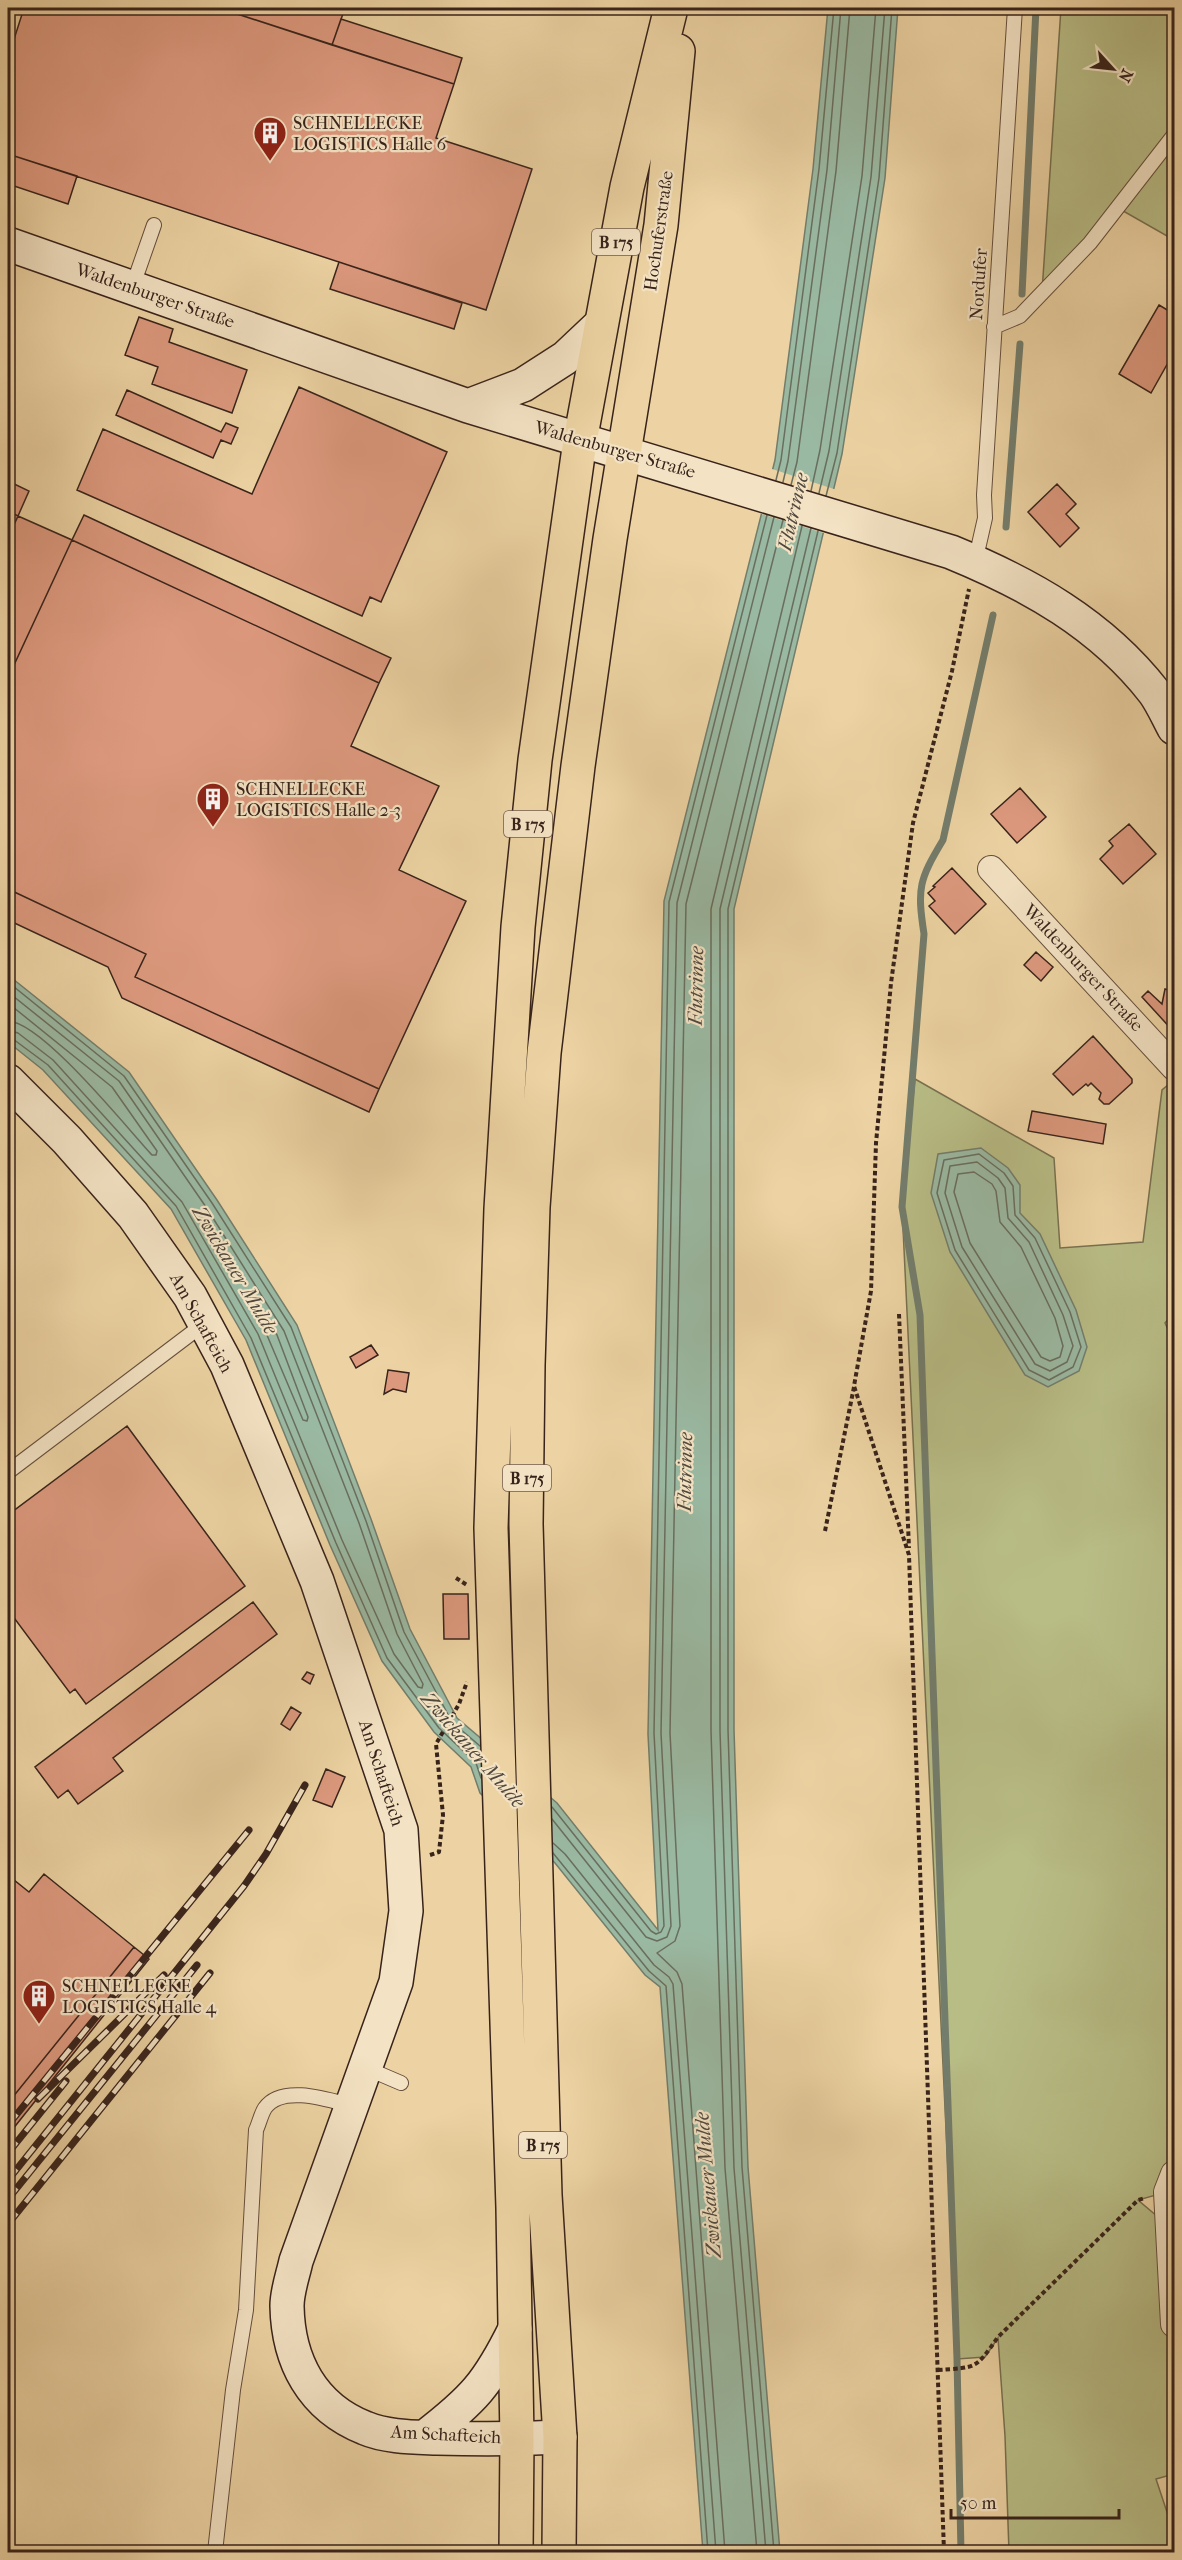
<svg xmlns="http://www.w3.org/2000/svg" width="1182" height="2560" viewBox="0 0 1182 2560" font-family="'IM FELL French Canon',serif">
<rect width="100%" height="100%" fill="#edd3a3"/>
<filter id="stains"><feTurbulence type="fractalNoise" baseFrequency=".00333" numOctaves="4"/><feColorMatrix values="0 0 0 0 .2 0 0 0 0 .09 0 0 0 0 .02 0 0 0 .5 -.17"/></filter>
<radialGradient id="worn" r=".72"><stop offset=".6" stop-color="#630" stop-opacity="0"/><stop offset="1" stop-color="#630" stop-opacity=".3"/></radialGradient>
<!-- green -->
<path fill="#b8bc85" stroke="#787050" stroke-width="1.5" d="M1061 8H1174V240L1118 208 1042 292Z
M915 1079 1054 1158 1060 1248 1143 1242 1162 1090 1174 1080V1313L1165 1323 1174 1343V2174L1167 2192 1138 2200 1164 2222 1171 2343 1174 2352V2474L1156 2479 1174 2533V2552H1009L1005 2436 998 2338 985 2357 957 2359 902 1207Z"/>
<!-- water -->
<path fill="#9ab9a2" stroke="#737d6c" stroke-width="1.5" d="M828 8H898L885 178 842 454 734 909V1730L748 2167 780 2552H703L660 1987 645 1975 555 1863 480 1793 471 1767 434 1732 382 1661 330 1545 246 1340 171 1209 43 1070 8 1042V975L129 1072 217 1200 297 1325 371 1519 410 1629 457 1718 557 1803 658 1930 648 1734 664 901 775 460 813 169Z
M981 1148 1008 1168 1020 1185V1213L1040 1234 1076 1310 1087 1347 1079 1371 1048 1387 1025 1375 950 1252 931 1193 938 1154Z"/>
<!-- pier -->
<path fill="#edd3a3" d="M769 468 837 490 827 534 758 513Z"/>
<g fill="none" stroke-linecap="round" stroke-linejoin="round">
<!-- shore -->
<path stroke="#696e5e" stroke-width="1.5" d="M776 480 781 460 819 169 834 8
M783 482 788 461 827 170 841 8
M791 485 797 462 836 171 850 8
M811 491 820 450 862 176 876 8
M819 493 829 451 871 177 885 8
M826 496 837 453 879 178 892 8
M8 982 124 1076 212 1203 291 1327 366 1521 404 1632 452 1722 480 1746
M8 992 119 1081 206 1207 284 1331 359 1523 397 1634 423 1684 422 1688 418 1687 394 1654 342 1540 258 1334 182 1202 53 1060 18 1033 8 1030
M8 1003 112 1087 157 1151 156 1155H152C126 1127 42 1022 8 1021
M8 1038 13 1039 48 1065 176 1206 251 1338 336 1543 387 1658 439 1728 476 1763 481 1778
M979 1154 1004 1173 1013 1186 1015 1215 1035 1238 1070 1312 1081 1347 1073 1367 1049 1380 1029 1370 955 1250 937 1193 944 1160Z
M977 1162 998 1178 1005 1188 1008 1218 1029 1242 1063 1315 1073 1346 1067 1362 1050 1371 1035 1364 962 1247 945 1193 950 1166Z
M974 1172 992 1184 996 1191 1000 1222 1021 1247 1055 1318 1063 1346 1060 1357 1050 1361 1041 1357 970 1243 954 1192 958 1174Z
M262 1317 266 1318 277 1335 308 1417 307 1421 303 1420 261 1321Z
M552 1807 651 1931 656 1934 661 1932 664 1926 654 1733 669 902 767 515
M552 1819 646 1937 657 1941 667 1937 671 1926 661 1733 677 903 774 517
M553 1843 565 1854 654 1965 669 1977 673 1984 716 2552
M553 1853 649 1971 666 1986 708 2552
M725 2552 682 1984 677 1972 657 1953 675 1941 680 1926 670 1733 686 904 783 520
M757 2552 725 2168 711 1731V909L802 526
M766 2552 734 2168 720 1731V909L811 528
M774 2552 742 2167 728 1730V909L818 531"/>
<!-- stream -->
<path stroke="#737d6c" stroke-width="7" d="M1022 294 1036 8
M1006 527 1020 344
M961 2552 957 2359 920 1315 902 1207 924 934C917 888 919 880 943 840L993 615"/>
</g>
<!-- building -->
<path fill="#dd997e" stroke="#38231b" stroke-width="1.5" d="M24 8H219L454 84 436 138 532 169 486 310 8 154V58Z
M219 8H345L332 45Z
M341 19 462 58 454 84 332 45Z
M8 154 77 176 68 204 8 184Z
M339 262 462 303 454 329 330 289Z
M1159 305 1174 314V352L1151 393 1119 374Z
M139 317 173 329 169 342 247 370 232 413 152 384 158 367 125 355Z
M299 387 447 452 381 602 370 597 362 616 77 490 103 429 252 494Z
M127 390 221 432 226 423 238 428 231 444 221 440 213 458 116 415Z
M8 481 29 491 18 516 8 511Z
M1057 484 1076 504 1066 514 1079 528 1060 547 1028 512Z
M8 511 18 516 8 538Z
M84 515 391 658 379 683 72 540Z
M18 516 72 540 8 678V538Z
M72 540 379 683 351 746 439 786 399 870 466 901 379 1089 135 977 146 954 8 889V678Z
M1020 788 1046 817 1017 843 991 814Z
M1129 824 1156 854 1123 884 1100 859 1113 846 1109 841Z
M952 868 986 904 955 934 929 906 935 901 928 893 935 887 933 886Z
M8 889 146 954 135 977 379 1089 369 1112 122 998 108 967 8 920Z
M1036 952 1053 967 1041 981 1024 965Z
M1165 989 1174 991V1032L1142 997 1148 991 1162 1004Z
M1093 1036 1132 1079V1083L1109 1104H1104L1099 1099 1101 1093 1091 1083 1088 1086 1086 1084 1073 1095 1053 1074Z
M1032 1111 1106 1124 1103 1144 1028 1131Z
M371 1345 378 1355 356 1368 350 1357Z
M388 1370 409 1373 406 1392 393 1389 384 1394Z
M127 1426 245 1586 86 1704 75 1689 70 1693 15 1619 8 1625V1515Z
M443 1594H468L469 1639H444Z
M253 1602 277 1634 113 1758 123 1771 78 1804 68 1790 58 1798 35 1767Z
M307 1672 314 1675 310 1684 302 1679Z
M291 1707 301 1713 290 1730 281 1724Z
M326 1769 345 1777 332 1807 313 1800Z
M44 1874 134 1947 8 2103V1878L9 1876 29 1892Z
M134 1947 149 1959 8 2135V2103Z"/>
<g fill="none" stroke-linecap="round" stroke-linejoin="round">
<!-- lane casing -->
<g stroke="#654f3d" stroke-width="16">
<path id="lane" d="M132 288 154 225
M994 327 1020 316 1090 243 1174 135
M975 562 985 518 984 495 1015 8
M8 1472 205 1323
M366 2068 401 2083
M215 2552 233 2390 246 2310 256 2130C259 2124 261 2114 265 2108 282 2084 329 2100 352 2106"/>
</g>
<!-- street casing -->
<g stroke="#654f3d" stroke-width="28">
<path id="street" d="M991 869 1174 1067
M1174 2174 1167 2192 1174 2324"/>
</g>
<!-- secondary casing -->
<g stroke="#38231b" stroke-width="36">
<path id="secondary" d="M8 244 468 406 951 552C1029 584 1101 624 1154 692 1162 703 1168 717 1174 728
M468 406 523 385 565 358 600 325
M8 1081 67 1140 133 1215 190 1296 227 1365 317 1581 401 1830 406 1911 396 1982 296 2261C293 2275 287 2291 287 2306 288 2361 312 2407 365 2428 386 2437 414 2437 437 2438 478 2439 519 2439 560 2437
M425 2437C473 2400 488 2384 515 2329"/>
</g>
<!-- primary casing -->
<g stroke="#38231b" stroke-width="36">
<path id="primary" d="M516 2552 517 2439 513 2208 491 1528 501 1209 518 927 535 760 580 441 627 187 671 8
M559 2552 560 2437 545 2195 526 1524 528 1365 533 1207 544 1053 578 766 610 539 661 225 678 51"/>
</g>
<!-- path -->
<path stroke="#38231b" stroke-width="4" stroke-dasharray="4.5 3" stroke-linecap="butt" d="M899 1314 909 1548
M825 1531 854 1387
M456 1578 467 1585
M430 1855 439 1852 443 1815 436 1744 459 1704 467 1682
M938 2370C977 2367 975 2370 998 2337L1138 2200 1145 2198
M944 2552 909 1555 854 1386 871 1291 876 1143 891 983 913 823 952 671 969 589"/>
<!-- lane -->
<use href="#lane" stroke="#f3e2c3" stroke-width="14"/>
<!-- street -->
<use href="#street" stroke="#f3e2c3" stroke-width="26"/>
<!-- secondary -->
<use href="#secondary" stroke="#f3e2c3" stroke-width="33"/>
<!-- primary -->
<use href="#primary" stroke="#edd3a3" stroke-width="33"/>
<!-- rail casing -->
<g stroke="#38231b" stroke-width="7">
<path id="rail" d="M38 2099 164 1975
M8 2125 249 1830
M8 2153 66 2081
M8 2180 244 1886 266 1854 305 1785
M8 2199 197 1965
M8 2224 210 1973"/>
</g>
<!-- rail -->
<use href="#rail" stroke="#f3e2c3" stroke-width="4.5" stroke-dasharray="14" stroke-linecap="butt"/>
</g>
<!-- icons -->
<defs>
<g id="building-pin" transform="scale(1.725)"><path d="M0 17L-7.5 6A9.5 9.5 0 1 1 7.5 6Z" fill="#8f2418" stroke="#f3e2c3"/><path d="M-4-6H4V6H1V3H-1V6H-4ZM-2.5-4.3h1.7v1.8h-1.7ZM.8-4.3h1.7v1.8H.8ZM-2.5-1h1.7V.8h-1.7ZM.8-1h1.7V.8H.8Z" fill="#fff"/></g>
</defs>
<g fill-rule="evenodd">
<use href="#building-pin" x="270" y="133"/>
<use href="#building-pin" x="213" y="799"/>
<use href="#building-pin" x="39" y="1996"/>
</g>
<g text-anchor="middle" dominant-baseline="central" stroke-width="4.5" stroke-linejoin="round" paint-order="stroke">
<!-- shield labels -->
<g fill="#f3e2c3" stroke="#705c4d" stroke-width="1.5">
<rect x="592" y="229" width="48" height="26" rx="4.5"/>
<rect x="504" y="811" width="48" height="26" rx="4.5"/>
<rect x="503" y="1465" width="48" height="26" rx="4.5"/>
<rect x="519" y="2132" width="48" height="26" rx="4.5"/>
</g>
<g font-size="16" font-weight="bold" fill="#38231b">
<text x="616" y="242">B 175</text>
<text x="528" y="824">B 175</text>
<text x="527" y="1478">B 175</text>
<text x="543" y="2145">B 175</text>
</g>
<!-- poi labels -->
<g font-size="18" fill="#38231b" stroke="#f3e2c3" text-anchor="start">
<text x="293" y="123">SCHNELLECKE<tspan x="293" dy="21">LOGISTICS Halle 6</tspan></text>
<text x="236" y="789">SCHNELLECKE<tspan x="236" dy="21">LOGISTICS Halle 2-3</tspan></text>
<text x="62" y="1986">SCHNELLECKE<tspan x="62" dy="21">LOGISTICS Halle 4</tspan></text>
</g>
<!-- street labels -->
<g font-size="18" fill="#38231b" stroke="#f3e2c3">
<text transform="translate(659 231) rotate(-82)">Hochuferstraße</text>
<text transform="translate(979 284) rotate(-86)">Nordufer</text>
<text transform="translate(155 296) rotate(19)">Waldenburger Straße</text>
<text transform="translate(615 450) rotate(16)">Waldenburger Straße</text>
<text transform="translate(1083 968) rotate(47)">Waldenburger Straße</text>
<text transform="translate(201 1323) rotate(61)">Am Schafteich</text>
<text transform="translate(381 1773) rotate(72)">Am Schafteich</text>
<text transform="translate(446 2435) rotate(3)">Am Schafteich</text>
</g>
<!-- water labels -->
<g font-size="20" font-style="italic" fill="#50483d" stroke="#f3e2c3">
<text transform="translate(793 512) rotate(-77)">Flutrinne</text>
<text transform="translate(696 986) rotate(-89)">Flutrinne</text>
<text transform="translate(235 1270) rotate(59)">Zwickauer Mulde</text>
<text transform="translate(685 1472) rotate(-89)">Flutrinne</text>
<text transform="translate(473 1750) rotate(49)">Zwickauer Mulde</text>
<text transform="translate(708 2185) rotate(-95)">Zwickauer Mulde</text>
</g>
</g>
<!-- margin -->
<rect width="1182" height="2560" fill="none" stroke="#edd3a3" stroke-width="30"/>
<rect x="9" y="9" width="1164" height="2542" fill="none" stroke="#38231b" stroke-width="3"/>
<rect x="15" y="15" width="1152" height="2530" fill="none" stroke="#38231b" stroke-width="1.5"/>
<!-- north arrow -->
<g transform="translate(1113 69) rotate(117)" stroke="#f3e2c3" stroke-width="4.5" paint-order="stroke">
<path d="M0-4.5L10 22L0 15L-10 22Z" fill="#38231b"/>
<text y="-9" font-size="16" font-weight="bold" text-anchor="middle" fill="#38231b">N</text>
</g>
<!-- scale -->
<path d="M951 2509v9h168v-9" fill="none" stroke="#38231b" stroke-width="3"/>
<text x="960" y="2509" font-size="18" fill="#38231b" stroke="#f3e2c3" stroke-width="4.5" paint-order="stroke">50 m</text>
<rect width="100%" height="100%" filter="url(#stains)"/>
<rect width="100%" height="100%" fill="url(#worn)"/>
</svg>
